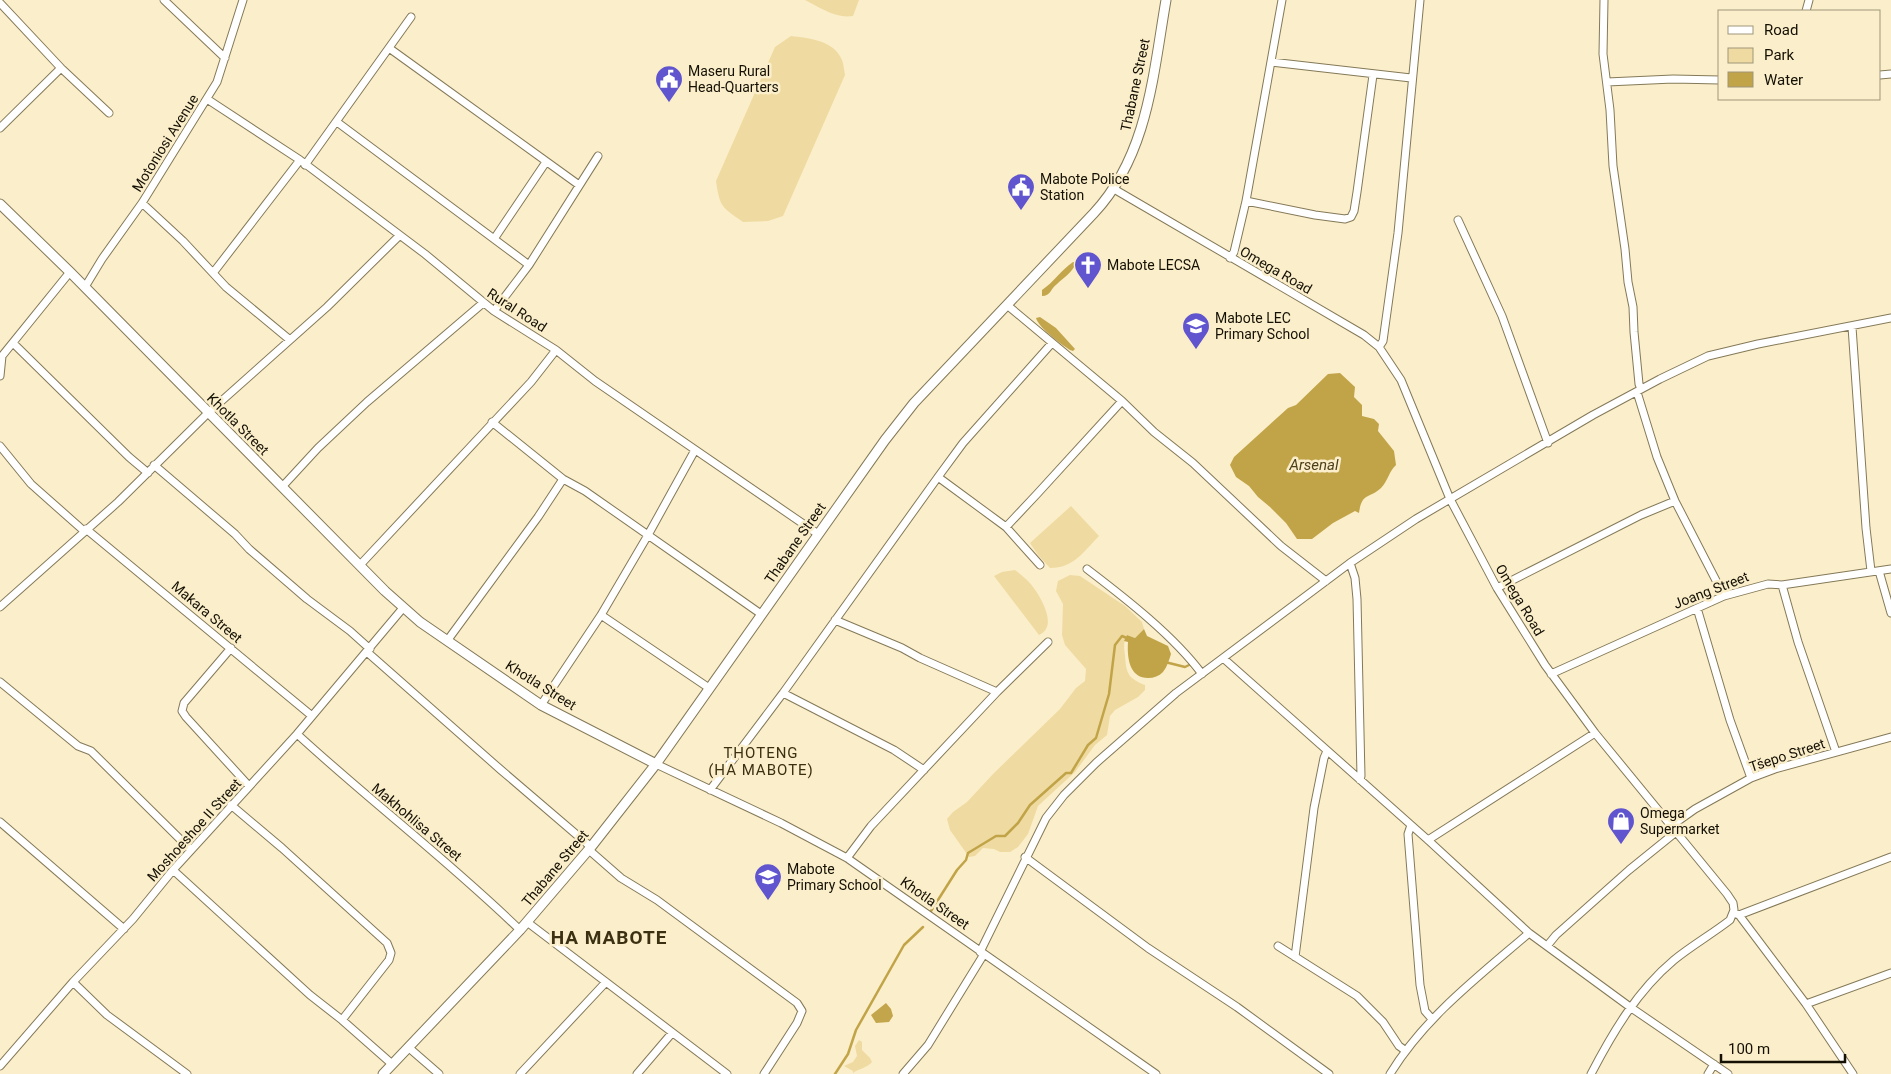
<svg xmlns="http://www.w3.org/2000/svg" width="1891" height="1074" viewBox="0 0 1891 1074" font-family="Roboto,sans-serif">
<rect width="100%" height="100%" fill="#fbeeca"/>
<!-- green -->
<path fill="#efdba1" d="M805 0H859L853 16C836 19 819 7 805 0Z
M791 36C808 38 834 40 842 60 844 65 844 71 845 75L783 216 768 221 743 222C722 207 720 208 716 181L775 47Z
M1071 506 1099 536C1083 552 1074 568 1050 568L1038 555 1030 543Z
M1015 570C1021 575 1029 581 1033 587 1042 599 1058 627 1039 635L994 576 1002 572Z
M1070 575 1080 576 1125 606 1142 622 1144 629 1135 638 1127 635C1123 643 1124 647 1125 655 1126 672 1127 678 1145 685V690L1138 697 1115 710 1110 716 1107 735 1095 745 1075 772 1038 806 1028 834 1018 847 1010 852H1000L994 849 983 848 975 856 969 857 950 830 947 819 953 812 967 802 994 773 1060 709 1076 688 1085 681 1086 669 1065 645 1062 635 1063 604 1056 591 1058 581Z
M859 1040 862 1042V1050L870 1058 872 1062C867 1068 860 1068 853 1073V1071L844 1066 853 1062 857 1056 855 1046Z"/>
<!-- forest -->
<path fill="#c3a54b" d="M1073 262 1076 263C1072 273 1064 277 1057 284 1050 289 1051 296 1042 296V290C1054 282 1061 270 1073 262Z
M1040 317 1056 328 1075 349 1073 351 1070 350C1061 344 1039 328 1036 318Z
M886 1003 891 1009 893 1016 889 1022 876 1023 871 1015Z"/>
<!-- water -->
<path fill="#c1a348" d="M1340 373 1355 387 1354 397 1362 405V416L1374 419 1379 424 1378 431 1394 451 1396 465C1389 471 1388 481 1381 488 1369 499 1362 492 1359 513L1355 511 1333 523 1312 539H1297L1286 523 1270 507 1258 497 1249 486 1236 477 1230 465 1234 457 1288 408 1296 405 1328 374Z
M1144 629 1147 636 1168 646 1171 654C1169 660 1167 667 1163 672 1159 676 1154 678 1148 678 1129 678 1127 657 1128 642L1124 641 1127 635 1135 638Z"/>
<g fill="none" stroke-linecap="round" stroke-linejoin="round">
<!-- stream -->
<path stroke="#c1a348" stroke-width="2.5" d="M1165 662 1185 667 1193 663
M931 911 957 870 966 860 968 853 996 836H1005L1018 823 1030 805 1066 773H1071L1088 745 1096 738 1109 694 1115 645 1122 636 1129 639
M835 1074 848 1054 856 1030 904 945 923 927"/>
<!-- minor casing -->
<g stroke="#847958" stroke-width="9">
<path id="minor" d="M164 0 225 58
M1604 0 1603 54 1610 110 1613 166 1625 249 1628 282 1633 307 1634 332 1639 384 1641 389
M0 3 61 68 109 113
M1806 11 1809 0
M389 48 579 185
M1271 62 1411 78
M1880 75 1891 74
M1607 82 1673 79 1720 80
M207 99 300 160 425 254 494 311 556 350 595 381 818 534
M337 122 529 265
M0 128 61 68
M305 165 411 17
M1114 189 1364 335 1379 347 1401 380 1450 499 1497 588 1545 665 1595 733 1727 894 1733 903 1734 910 1730 920C1712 934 1691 946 1674 960 1637 991 1613 1032 1591 1074
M1246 201 1315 215 1345 219 1351 217 1354 211 1357 192 1373 75
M142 203 183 241 226 287 290 340
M1458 220 1502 316 1548 443
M494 239 546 162
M1230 258 1234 252 1246 201 1282 0
M213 273 300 160
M85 287 102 259 142 203 217 82 243 0
M1007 305 1122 401 1154 432 1193 463 1281 546 1326 581
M494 311 529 265 598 156
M1852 327 1866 528 1871 571
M13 343 129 457 148 473
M1379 347 1383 341 1398 233 1420 0
M0 376 2 356 70 272
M1637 392 1657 457 1675 501 1724 596
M492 422 563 479 585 491 761 614
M0 446 31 484 84 531
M154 465 235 534 249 549 307 599 350 631 370 649
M938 477 1006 527 1040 565
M282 487 318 448 367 402 483 303
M1006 527 1037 494 1122 401
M86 529 312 716
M1350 563 1355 578 1357 599 1361 776 1360 780
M360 565 531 382 556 350
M1087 569C1125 598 1174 636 1202 674
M1879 571 1891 613
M1782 585 1798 642 1836 752
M1497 588 1641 515 1675 501
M0 607 118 502 208 413 327 307 399 236
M1697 608 1730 720 1751 778
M601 615 709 688
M835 620 902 648 920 658 997 692
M447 641 538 517 563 479
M231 648 184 703 182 711 186 717 249 786
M367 652 501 770 591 847
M1223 658 1428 840 1529 933 1630 1007 1728 1074
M1551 674 1724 596 1768 584 1782 585 1891 569
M0 682 78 746 91 751 191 850
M783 693 894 750 924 770
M541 705 601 615 648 535 695 450
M297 734C370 801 449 861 520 930
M656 764 781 823 847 858 1156 1074
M710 790 783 693 938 477 963 443 1052 343
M231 805 282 848 387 943 391 953 389 960 342 1020
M0 822 124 929
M1411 825 1408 834 1420 985 1425 1011 1432 1019
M1671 826 1695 809 1751 778 1775 769 1891 737
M1428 840 1595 733
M589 850 621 878 657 900 797 1003 802 1011 797 1023 764 1074
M1025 857 1148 948 1237 1007 1329 1074
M847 858 871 826 997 692 1048 642
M173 870 310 995 342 1020 392 1064
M1733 913 1739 915 1806 1004 1853 1074
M1739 915 1891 857
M527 922 727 1074
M1278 946 1357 996 1383 1022 1399 1046 1406 1051
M1547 946 1556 935 1629 870 1676 832
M980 952 1046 818 1064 795 1096 763 1176 693 1350 563 1416 519 1593 415 1660 379 1708 356 1758 344 1891 318
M1295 957 1314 808 1324 758 1327 751
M73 982 107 1015 187 1074
M1806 1004 1891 973
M408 1047 439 1074
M0 1066 73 982 133 919 173 870 297 734 403 608
M520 1074 606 982
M637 1074 672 1033
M903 1074 928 1045 984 954
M1390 1074C1425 1017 1479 976 1529 933
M1708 1074 1714 1064"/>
</g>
<!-- tertiary casing -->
<g stroke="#847958" stroke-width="11">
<path id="tertiary" d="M0 204 70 272 385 591 420 622 541 705 656 764
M383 1074 520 930 591 847 656 764 885 440 914 403 1094 213C1148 155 1153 75 1166 0"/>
</g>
<!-- minor -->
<use href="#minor" stroke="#fff" stroke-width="7"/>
<!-- tertiary -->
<use href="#tertiary" stroke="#fff" stroke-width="9"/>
</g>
<!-- icons -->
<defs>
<g id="civic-pin" transform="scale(1.4375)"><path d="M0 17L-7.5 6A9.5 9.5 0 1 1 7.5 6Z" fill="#6055ce" stroke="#fbeeca"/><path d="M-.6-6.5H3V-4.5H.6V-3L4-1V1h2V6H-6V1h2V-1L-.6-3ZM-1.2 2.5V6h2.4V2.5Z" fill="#fff"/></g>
<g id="church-pin" transform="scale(1.4375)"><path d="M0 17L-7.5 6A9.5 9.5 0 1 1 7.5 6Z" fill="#6055ce" stroke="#fbeeca"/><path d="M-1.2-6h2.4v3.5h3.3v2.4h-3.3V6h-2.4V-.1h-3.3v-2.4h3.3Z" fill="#fff"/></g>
<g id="school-pin" transform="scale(1.4375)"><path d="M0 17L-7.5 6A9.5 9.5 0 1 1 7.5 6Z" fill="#6055ce" stroke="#fbeeca"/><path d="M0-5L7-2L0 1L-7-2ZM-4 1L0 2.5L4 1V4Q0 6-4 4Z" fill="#fff"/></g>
<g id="shop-pin" transform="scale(1.4375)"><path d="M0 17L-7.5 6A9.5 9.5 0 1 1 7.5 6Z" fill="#6055ce" stroke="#fbeeca"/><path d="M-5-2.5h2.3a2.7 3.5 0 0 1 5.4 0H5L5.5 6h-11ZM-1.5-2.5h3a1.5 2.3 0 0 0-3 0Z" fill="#fff"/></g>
</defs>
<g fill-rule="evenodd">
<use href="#civic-pin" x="669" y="79"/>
<use href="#civic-pin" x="1021" y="187"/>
<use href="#church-pin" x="1088" y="265"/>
<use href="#school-pin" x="1196" y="326"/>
<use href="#shop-pin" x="1621" y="821"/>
<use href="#school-pin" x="768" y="877"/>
</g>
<g text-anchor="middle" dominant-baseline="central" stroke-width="5" stroke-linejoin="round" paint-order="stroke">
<!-- poi labels -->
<g font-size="14" fill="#141004" stroke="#fbeeca" text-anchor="start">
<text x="688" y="71">Maseru Rural<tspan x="688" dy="16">Head-Quarters</tspan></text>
<text x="1040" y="179">Mabote Police<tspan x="1040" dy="16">Station</tspan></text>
<text x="1107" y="265">Mabote LECSA</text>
<text x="1215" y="318">Mabote LEC<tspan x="1215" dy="16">Primary School</tspan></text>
<text x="1640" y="813">Omega<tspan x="1640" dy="16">Supermarket</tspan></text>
<text x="787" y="869">Mabote<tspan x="787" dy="16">Primary School</tspan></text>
</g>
<!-- street labels -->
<g font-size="14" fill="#141004" stroke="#fbeeca">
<text transform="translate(1135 85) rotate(-78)">Thabane Street</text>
<text transform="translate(165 143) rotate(-58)">Motoniosi Avenue</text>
<text transform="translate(1276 270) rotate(30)">Omega Road</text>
<text transform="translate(517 310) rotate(33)">Rural Road</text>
<text transform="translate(238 424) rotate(45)">Khotla Street</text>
<text transform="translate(795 543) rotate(-55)">Thabane Street</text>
<text transform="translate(1711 590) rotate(-21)">Joang Street</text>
<text transform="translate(1520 600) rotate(59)">Omega Road</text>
<text transform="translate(207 612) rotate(40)">Makara Street</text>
<text transform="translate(541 685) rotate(32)">Khotla Street</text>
<text transform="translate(1787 755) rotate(-18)">Tšepo Street</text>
<text transform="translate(417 822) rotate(40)">Makhohlisa Street</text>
<text transform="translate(194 830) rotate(-48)">Moshoeshoe II Street</text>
<text transform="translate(555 868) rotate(-50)">Thabane Street</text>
<text transform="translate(935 903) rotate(35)">Khotla Street</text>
</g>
<!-- water labels -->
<g font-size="15" font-style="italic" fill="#4c3f19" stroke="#fbeeca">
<text x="1314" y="465">Arsenal</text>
</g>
<!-- neighbourhood labels -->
<g font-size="15" letter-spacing="1" fill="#3b3112" stroke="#fbeeca">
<text x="761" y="753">THOTENG<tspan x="761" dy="17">(HA MABOTE)</tspan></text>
</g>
<!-- district labels -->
<g font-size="19" font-weight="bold" letter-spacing="1" fill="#3b3112" stroke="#fbeeca">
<text x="609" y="937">HA MABOTE</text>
</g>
</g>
<!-- legend -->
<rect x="1718" y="10" width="162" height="90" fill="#fbeeca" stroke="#9f957b"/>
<rect x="1728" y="26" width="25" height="8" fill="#ffffff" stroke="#9f957b"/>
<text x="1764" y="35" font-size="15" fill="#141004">Road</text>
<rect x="1728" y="48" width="25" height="15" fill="#efdba1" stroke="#9f957b"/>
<text x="1764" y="60" font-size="15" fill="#141004">Park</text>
<rect x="1728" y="72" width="25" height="15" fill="#c1a348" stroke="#9f957b"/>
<text x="1764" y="85" font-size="15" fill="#141004">Water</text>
<!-- scale -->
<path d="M1721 1054v8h124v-8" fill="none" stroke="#141004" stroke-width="2.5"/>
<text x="1728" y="1054" font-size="15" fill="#141004" stroke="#fbeeca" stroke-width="4" paint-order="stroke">100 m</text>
</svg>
